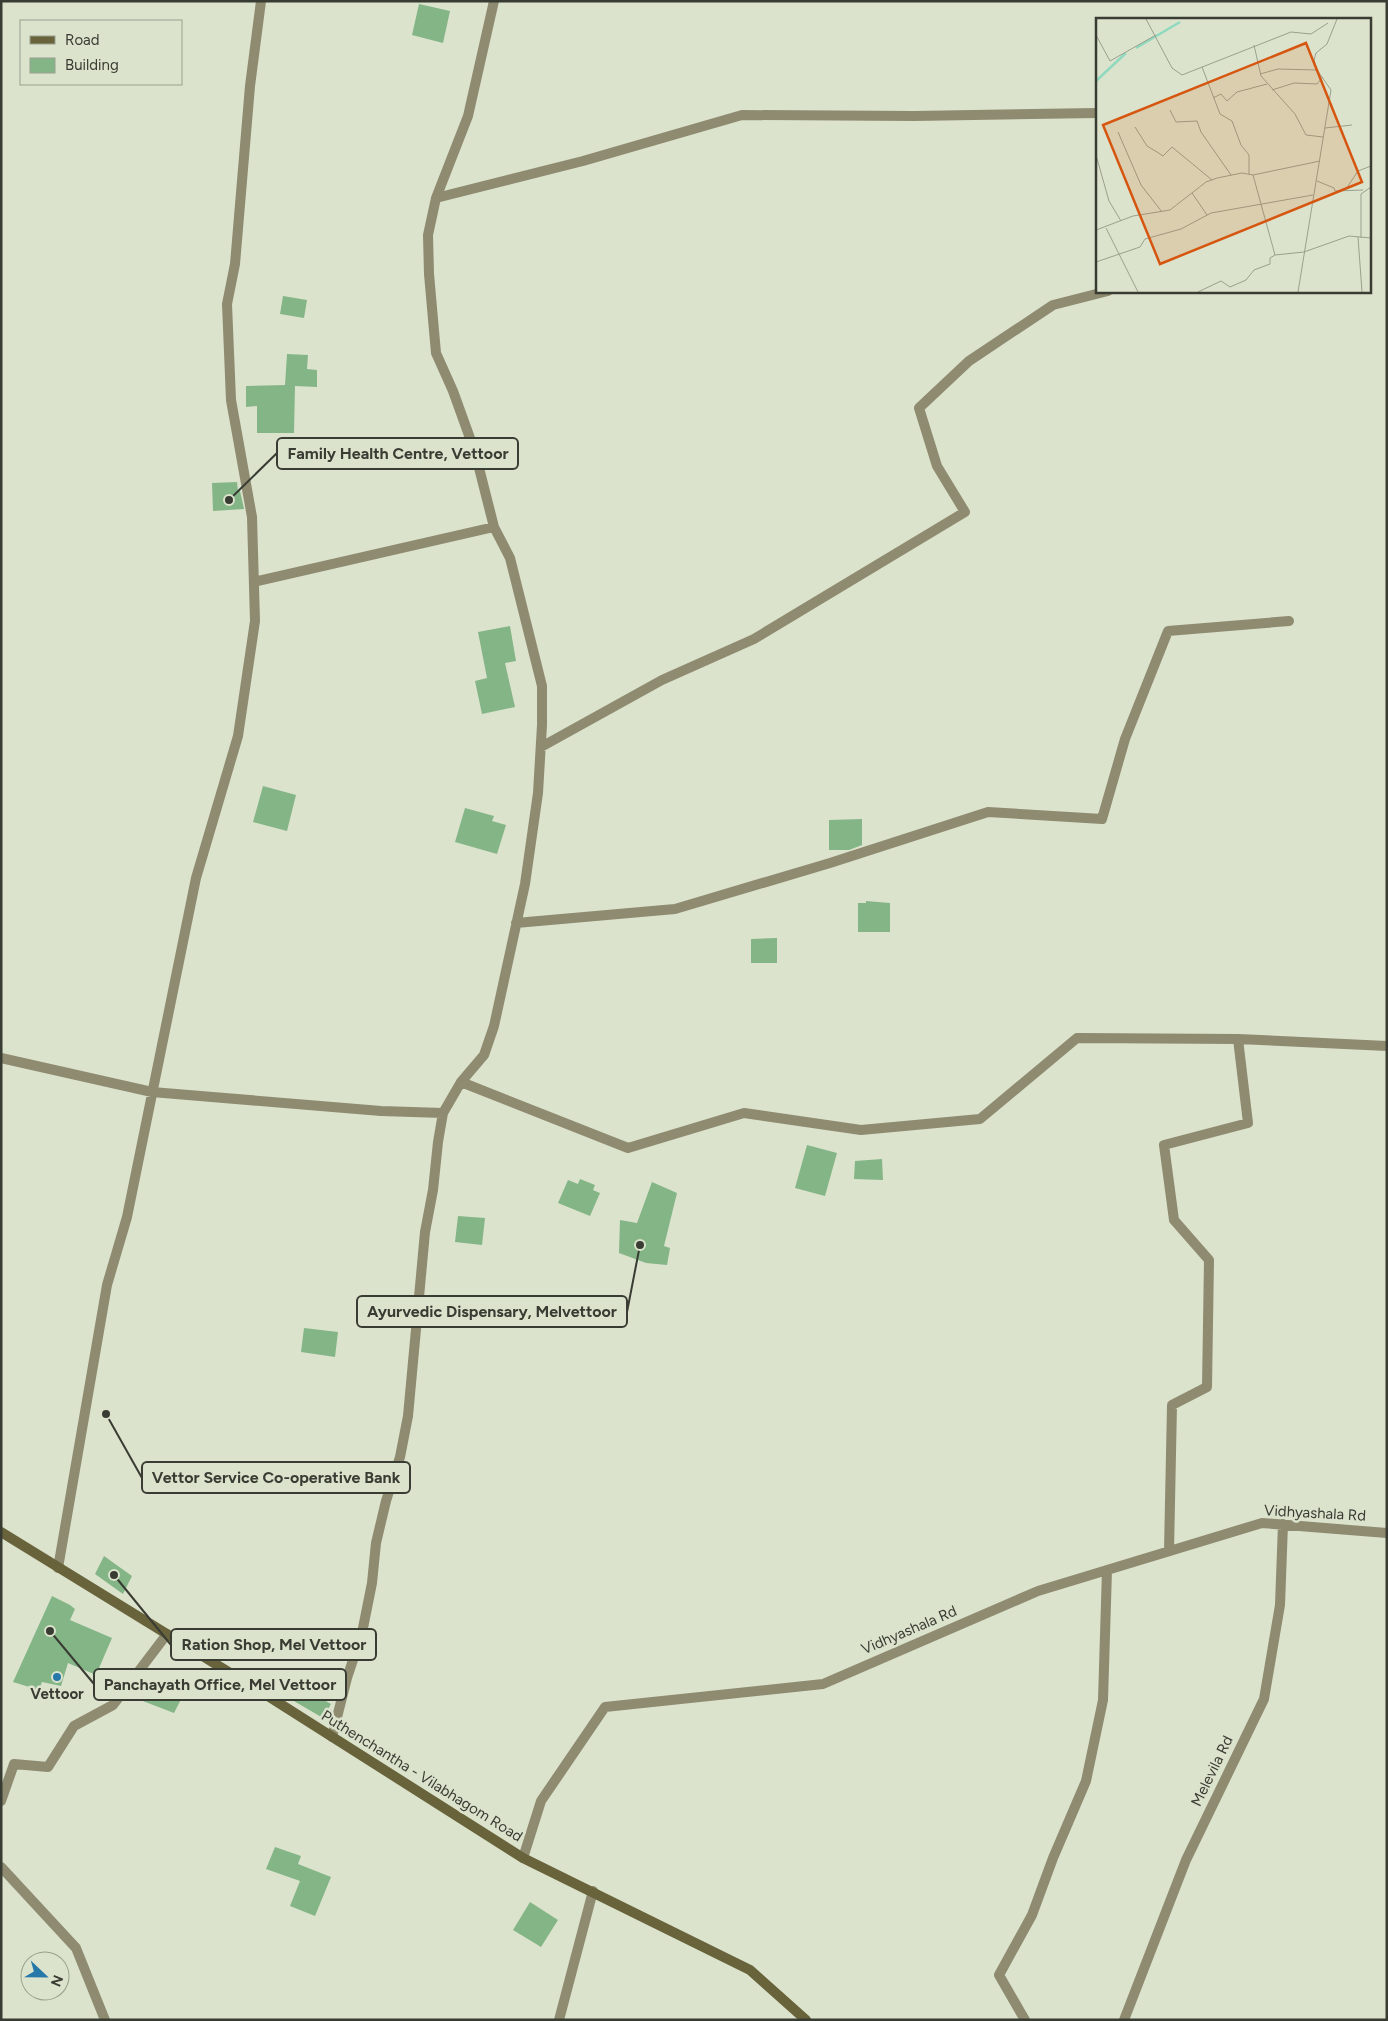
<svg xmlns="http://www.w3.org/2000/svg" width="1388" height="2021" viewBox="0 0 1388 2021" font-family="Figtree,sans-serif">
<rect width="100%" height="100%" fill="#dbe3cc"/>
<!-- building -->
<path fill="#84b587" d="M419 4 450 11 443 43 412 35Z
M283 296 307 300 304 318 280 314Z
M287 354 308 355 307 369 317 370V387L295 386 294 433H257V406L246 407V386L287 385H285Z
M237 482 238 491H240L244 509 213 511 212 483Z
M510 626 516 661 505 663 515 707 482 714 475 681 487 678 478 632Z
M263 786 296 795 287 831 253 822Z
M465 808 494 816 492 821 506 825 497 854 455 842Z
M862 819V845L849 850H829V820Z
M866 901 890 903V932H858V903H866Z
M777 938V963H751V939Z
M807 1145 837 1153 825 1196 795 1188Z
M882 1159 883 1180 854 1179 855 1161Z
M580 1179 595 1185 593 1190 600 1193 590 1216 558 1203 568 1180 578 1184Z
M652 1182 677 1193 664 1246 670 1248 667 1265 646 1263 619 1253 620 1220 637 1223Z
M458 1216 485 1218 482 1245 455 1242Z
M304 1328 338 1332 335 1357 301 1352Z
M104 1556 132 1576 123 1594 95 1574Z
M52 1596 70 1605 75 1609 70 1620 112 1638 96 1675 68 1663 61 1686 42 1682 39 1690 13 1682Z
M150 1668 189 1684 174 1713 135 1698 141 1679Z
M271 1669 331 1704 323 1718 263 1683Z
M275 1847 301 1856 298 1864 331 1877 315 1916 290 1906 300 1881 266 1869Z
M530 1902 558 1920 541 1947 513 1930Z"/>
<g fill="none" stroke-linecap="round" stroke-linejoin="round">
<!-- minor -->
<path stroke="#8f8b71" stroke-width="10" d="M436 198 583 161 742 115 914 116 1097 113
M254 582 494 527
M541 747 662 680 754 639 965 512 937 466 919 408 969 361 1053 305 1108 291
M516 923 675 909 830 863 988 812 1102 819 1125 739 1168 631 1289 621
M1 1058 152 1092 381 1111 443 1113
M461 1082 628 1148 744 1113 861 1130 980 1119 1077 1038 1238 1039 1387 1046
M1169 1551 1172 1405 1207 1387 1209 1260 1174 1220 1164 1145 1248 1123 1238 1039
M58 1568 107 1285 127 1217 196 878 238 736 255 621 252 517 231 400 227 304 235 264 250 86 261 1
M332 1737 347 1678 362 1633 372 1583 376 1543 386 1501 400 1457 408 1416 425 1232 433 1190 438 1142 443 1113 461 1082 484 1055 494 1026 525 884 538 793 542 725V686L510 558 494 527 475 452 453 391 436 353 429 274 428 235 436 198 468 116 494 1
M1 1801 14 1764 48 1767 74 1726 113 1705 167 1634
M523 1858 541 1801 605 1707 823 1684 1038 1591 1262 1523 1387 1533
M1 1867 76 1948 105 2020
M559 2020 593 1891
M1025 2020 999 1975 1032 1915 1053 1858 1086 1781 1103 1700 1107 1570
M1124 2020 1186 1860 1264 1699 1280 1605 1283 1524"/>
<!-- secondary -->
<path stroke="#69633c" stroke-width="10" d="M1 1532 271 1698 523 1858 750 1970 806 2020"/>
</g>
<!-- markers -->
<circle fill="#2678a9" stroke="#dbe3cc" stroke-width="2" cx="57" cy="1677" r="5"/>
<g text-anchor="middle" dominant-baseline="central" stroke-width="5" stroke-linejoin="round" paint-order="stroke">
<!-- street labels -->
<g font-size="15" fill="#393c33" stroke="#dbe3cc">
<text transform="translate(1315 1513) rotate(3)">Vidhyashala Rd</text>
<text transform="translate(909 1630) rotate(-23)">Vidhyashala Rd</text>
<text transform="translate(1212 1771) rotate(-64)">Melevila Rd</text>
<text transform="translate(422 1776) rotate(32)">Puthenchantha - Vilabhagom Road</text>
</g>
<!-- poi labels -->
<g font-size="15" font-weight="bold" fill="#393c33" stroke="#dbe3cc">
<text x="57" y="1694">Vettoor</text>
</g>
</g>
<!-- overview -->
<g transform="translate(1096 18)">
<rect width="275" height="275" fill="#dbe3cc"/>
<path fill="none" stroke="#8fdabf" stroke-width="2.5" d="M40 30 84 4M0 63 30 35"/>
<path fill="none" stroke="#9aa08f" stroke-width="1" d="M50 1 76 50 86 57 195 14 215 16 232 5M0 17 14 43 60 17M158 27 165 58 199 96 210 117 227 119M106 49 124 96 136 103 145 127 153 137V156M164 56 182 51 221 52M176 72 198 65 221 66 227 59M117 80 125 76 131 83 141 74 171 66M74 92 80 104 101 103 105 114 135 157M39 109 51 128 61 134 67 138 76 129 116 162M229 110 256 107M22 114 45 167 66 194M0 137 13 183 25 203M157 157 179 237M221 163 238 170 239 173 267 172M250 171 262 153 275 148M96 175 111 197M10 210 42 274M0 212 37 198 74 192 110 164 121 160 146 155 157 157 224 143M262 219 266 274M265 220V176L275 169M208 234 253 218 275 220M0 244 44 229 49 221 85 211 115 195 217 177M102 274 125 263 134 269 150 262 158 252 174 246V240L179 237 208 234M202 274 235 72 221 52 218 42 220 35 231 26 241 1"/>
<path fill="#d65610" fill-opacity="0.15" stroke="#d65610" stroke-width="2.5" d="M210 25 266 164 64 246 7 107Z"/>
<rect width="275" height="275" fill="none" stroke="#393c33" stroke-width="2.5"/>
</g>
<!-- callouts -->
<path fill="none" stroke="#393c33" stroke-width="2" d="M229 500L277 453M640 1245L627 1312M106 1414L142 1478M114 1575L171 1645M50 1631L94 1684"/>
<g fill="#393c33" stroke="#dbe3cc" stroke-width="2">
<circle cx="229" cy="500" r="5"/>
<circle cx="640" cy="1245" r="5"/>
<circle cx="106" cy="1414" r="5"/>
<circle cx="114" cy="1575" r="5"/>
<circle cx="50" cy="1631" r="5"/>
</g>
<g fill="#dbe3cc" stroke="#393c33" stroke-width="2">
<rect x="277" y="438" width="241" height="31" rx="5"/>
<rect x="357" y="1296" width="270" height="31" rx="5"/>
<rect x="142" y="1462" width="268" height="31" rx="5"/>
<rect x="171" y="1629" width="205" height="31" rx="5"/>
<rect x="94" y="1669" width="252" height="31" rx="5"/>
</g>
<g font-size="16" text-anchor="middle" font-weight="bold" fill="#393c33">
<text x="398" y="459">Family Health Centre, Vettoor</text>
<text x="492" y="1317">Ayurvedic Dispensary, Melvettoor</text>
<text x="276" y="1483">Vettor Service Co-operative Bank</text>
<text x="274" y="1650">Ration Shop, Mel Vettoor</text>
<text x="220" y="1690">Panchayath Office, Mel Vettoor</text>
</g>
<!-- border -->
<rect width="1388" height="2021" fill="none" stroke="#393c33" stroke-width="5"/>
<!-- legend -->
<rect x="20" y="20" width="162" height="65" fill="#dbe3cc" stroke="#9aa08f"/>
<rect x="30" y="36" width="25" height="8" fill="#69633c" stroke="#9aa08f"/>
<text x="65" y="45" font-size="15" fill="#393c33">Road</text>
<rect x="30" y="58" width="25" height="15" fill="#84b587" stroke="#9aa08f"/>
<text x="65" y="70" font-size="15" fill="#393c33">Building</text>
<!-- north arrow -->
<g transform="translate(45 1976) rotate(112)"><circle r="24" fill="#dbe3cc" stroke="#9aa08f"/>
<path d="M0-4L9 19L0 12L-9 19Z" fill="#2678a9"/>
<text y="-8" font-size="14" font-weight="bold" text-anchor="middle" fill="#393c33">N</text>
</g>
</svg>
